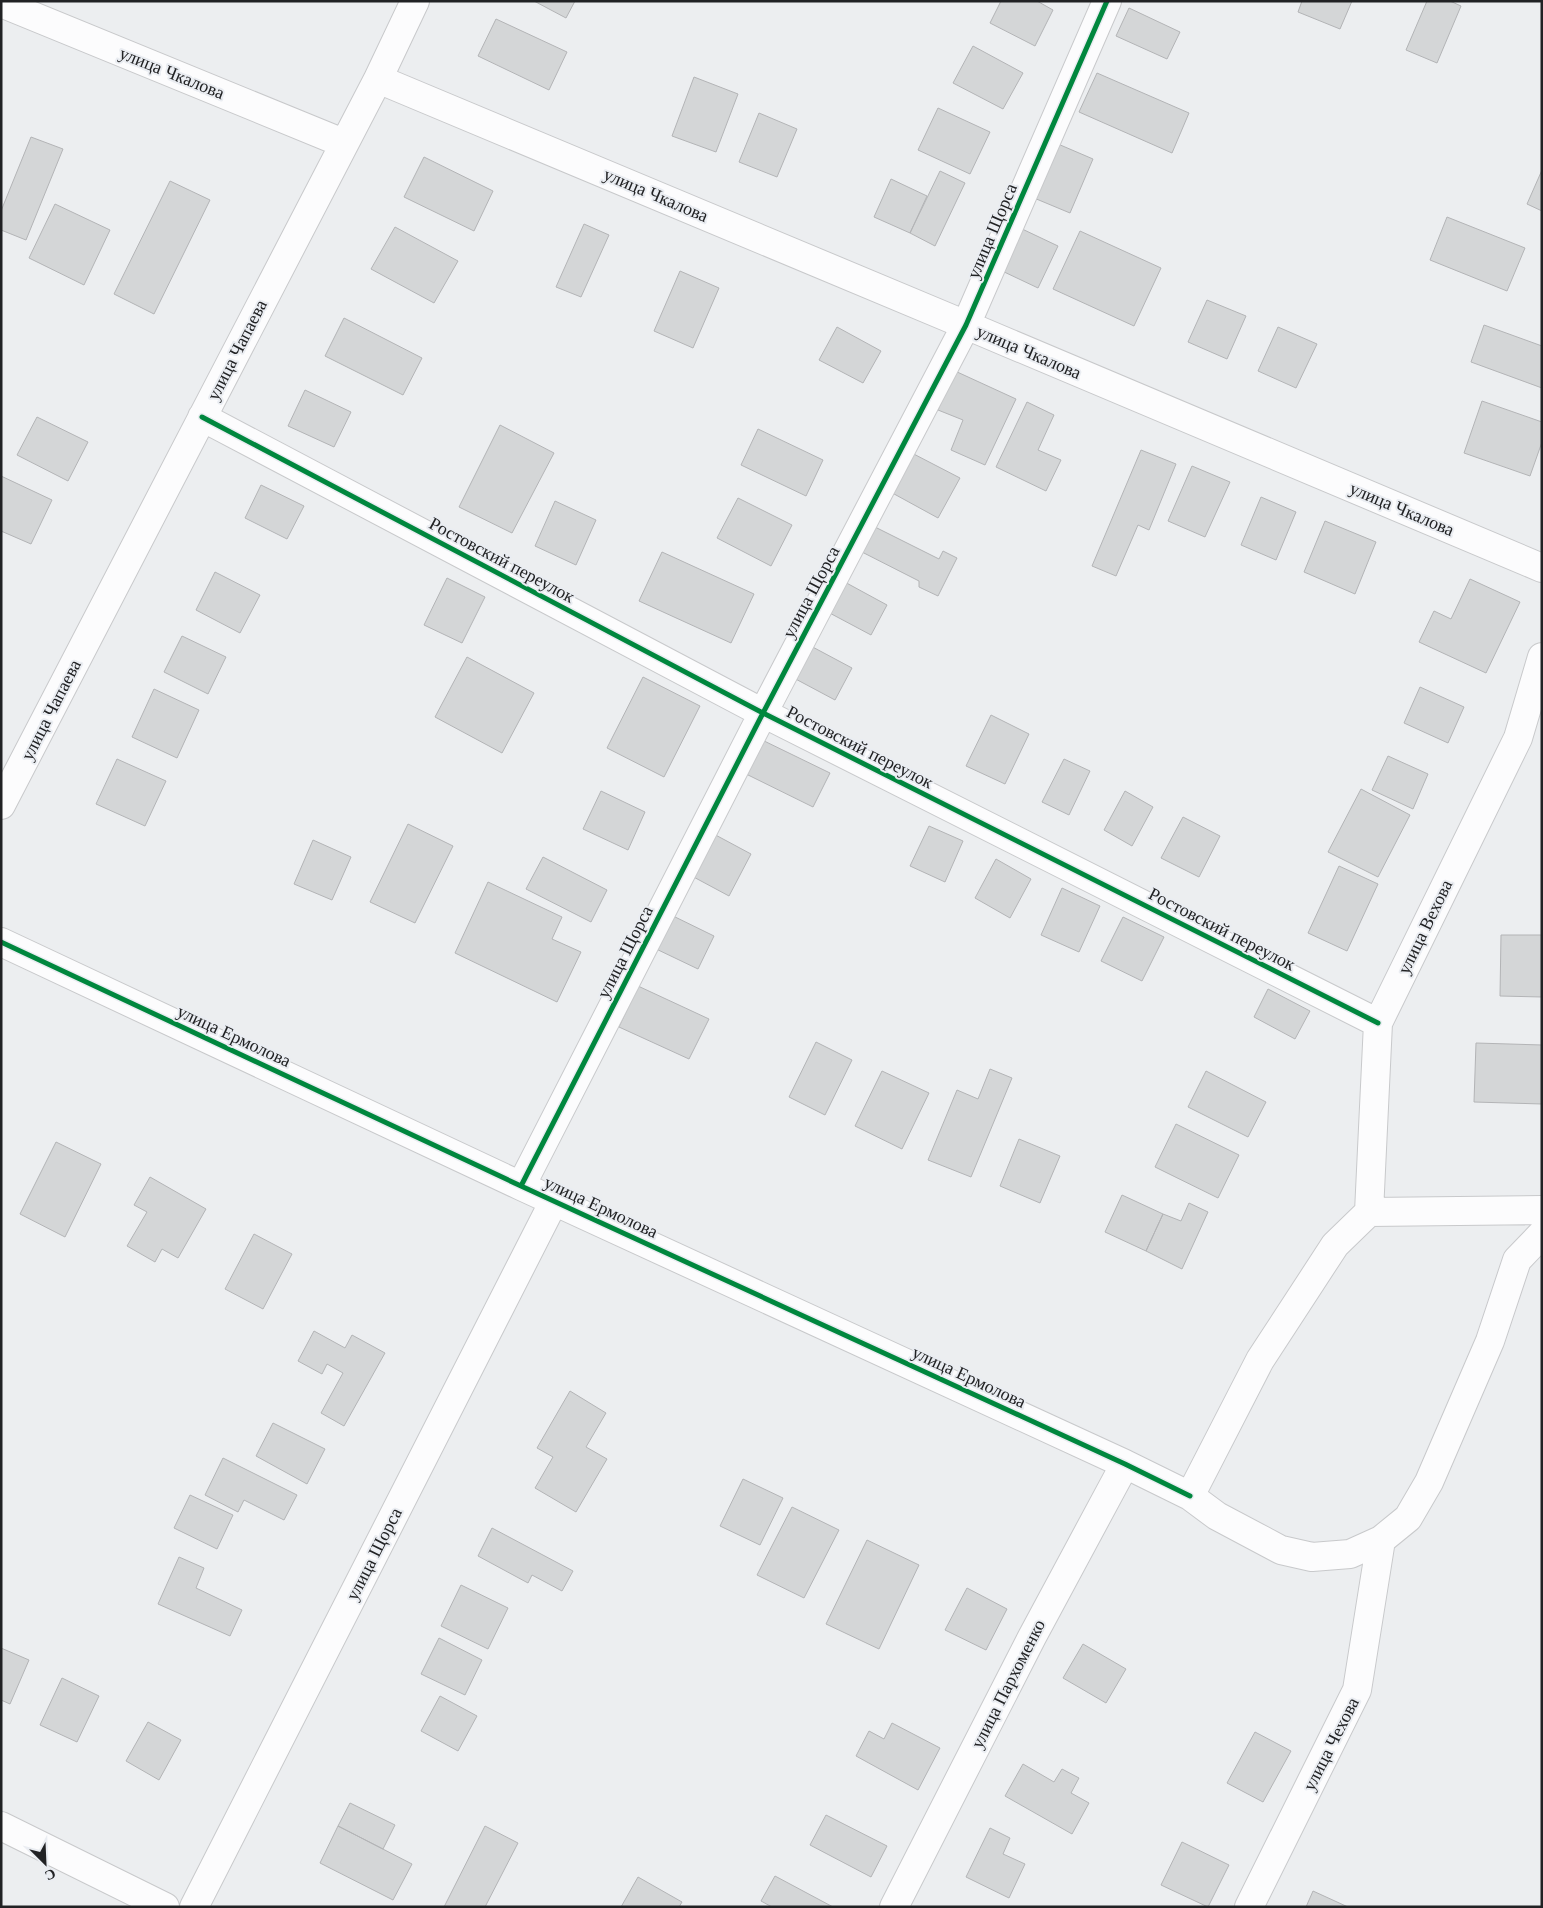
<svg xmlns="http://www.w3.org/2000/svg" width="1543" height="1908" viewBox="0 0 1543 1908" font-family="Georgia,serif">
<rect width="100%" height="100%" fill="#eceef0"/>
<!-- building -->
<path fill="#d4d6d7" stroke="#b3b4b6" d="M534 1H575L566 18Z
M1001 1H1037L1053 10 1035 46 990 23Z
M1302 1H1352L1340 29 1298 12Z
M1427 1H1450L1461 6 1437 63 1406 50Z
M1129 8 1180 32 1167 59 1116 36Z
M496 19 567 52 549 90 478 56Z
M973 46 1023 73 1003 109 953 83Z
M1097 73 1189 113 1172 153 1079 112Z
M694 77 738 94 716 152 672 136Z
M938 108 990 132 970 174 918 150Z
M759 113 797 129 777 177 739 162Z
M31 137 63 149 26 240 1 230V211Z
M1058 144 1093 159 1070 213 1034 198Z
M424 157 493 191 474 231 404 197Z
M1542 170V211L1527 204Z
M940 171 965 183 935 246 910 233Z
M891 179 927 196 910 233 874 217Z
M170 181 210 200 154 314 114 294Z
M55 204 110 230 84 285 29 258Z
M1447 217 1525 248 1507 291 1430 260Z
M584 224 609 235 581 297 556 287Z
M395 227 458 261 434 303 371 269Z
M1020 228 1058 246 1038 288 1000 270Z
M1080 231 1161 268 1134 326 1053 289Z
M680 271 719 288 693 348 654 331Z
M1207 300 1246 316 1227 359 1188 342Z
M344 318 422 358 403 395 325 356Z
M1484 325 1542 346V388L1471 362Z
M837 327 881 351 863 383 819 360Z
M1278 327 1317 344 1296 388 1258 371Z
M955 371 1016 399 985 465 951 450 963 420 938 410Z
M305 390 351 412 334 447 288 426Z
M1482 401 1542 422V442L1530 476 1464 453Z
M1027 402 1054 415 1038 450 1061 460 1046 491 996 467Z
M37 417 88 442 68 481 17 455Z
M500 425 554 453 512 533 459 507Z
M758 429 823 460 806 496 741 465Z
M906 450 960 478 938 518 885 489Z
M1141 450 1176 464 1149 530 1138 525 1116 576 1092 566Z
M1192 466 1230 482 1205 537 1168 521Z
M1 476 52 500 31 544 1 531Z
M261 485 304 506 287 539 245 518Z
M1261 497 1296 512 1276 560 1241 545Z
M738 498 792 525 771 566 717 538Z
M555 501 596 520 576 565 535 546Z
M1325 521 1376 542 1355 594 1304 572Z
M871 525 939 559 943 551 957 558 938 596 919 587V581L858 550Z
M662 552 754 594 731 643 639 601Z
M215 572 260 595 240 633 196 610Z
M447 578 485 597 462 643 424 625Z
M1470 579 1520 602 1486 673 1419 642 1434 611 1451 619Z
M841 580 887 605 871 635 824 610Z
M182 636 226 657 208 694 164 672Z
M807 644 852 668 835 700 790 676Z
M467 657 534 693 502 753 435 717Z
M643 677 700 706 664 777 607 748Z
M1420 687 1464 707 1448 743 1404 723Z
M154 689 199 710 177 758 132 737Z
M991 715 1029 734 1005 784 966 766Z
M758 738 830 773 813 807 742 772Z
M1388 756 1428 774 1413 809 1372 790Z
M117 759 166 781 145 826 96 804Z
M1064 759 1090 771 1069 815 1042 802Z
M1361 789 1410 815 1378 877 1328 852Z
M601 791 645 812 628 850 583 829Z
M1125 791 1153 807 1132 846 1104 830Z
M1183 817 1220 836 1199 877 1161 858Z
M408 824 453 846 415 923 370 902Z
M929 826 963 841 945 882 910 866Z
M710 832 751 854 729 896 688 874Z
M313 840 351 857 332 900 294 884Z
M543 857 607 890 591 922 526 889Z
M996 859 1031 879 1010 918 975 898Z
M1339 866 1378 884 1347 951 1308 933Z
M488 882 562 917 552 939 581 952 557 1002 455 953Z
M1062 888 1100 906 1079 952 1041 935Z
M669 914 714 936 698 969 652 947Z
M1123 917 1164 937 1142 981 1101 961Z
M1501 935H1542V997L1500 996Z
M638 986 709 1019 689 1059 619 1027Z
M1268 989 1310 1011 1295 1039 1254 1017Z
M816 1042 852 1060 825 1115 789 1097Z
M1476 1043 1542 1045V1104L1474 1102Z
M990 1069 1012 1078 971 1177 928 1160 957 1090 978 1099Z
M882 1071 929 1093 902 1149 855 1126Z
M1206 1071 1266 1102 1248 1137 1188 1107Z
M1176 1124 1239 1155 1218 1198 1155 1167Z
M1019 1139 1060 1156 1040 1203 1000 1186Z
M56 1142 101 1164 65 1237 20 1214Z
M150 1177 206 1209 178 1258 162 1249 155 1262 127 1246 147 1212 134 1205Z
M1122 1195 1163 1214 1146 1251 1105 1232Z
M1189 1203 1208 1212 1182 1269 1146 1251 1163 1214 1181 1221Z
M254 1234 292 1254 263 1309 225 1289Z
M314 1331 345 1348 352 1335 385 1353 344 1426 321 1413 343 1373 327 1364 322 1374 298 1361Z
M570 1391 606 1413 586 1447 607 1459 576 1512 535 1488 553 1457 537 1448Z
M273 1423 325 1449 307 1484 256 1456Z
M223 1458 297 1495 284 1520 244 1500 238 1512 205 1495Z
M743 1479 783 1498 760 1545 720 1526Z
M190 1495 233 1515 217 1549 174 1528Z
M792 1507 839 1530 804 1598 757 1575Z
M492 1528 573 1571 562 1591 532 1575 528 1583 478 1556Z
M867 1540 919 1565 879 1649 826 1624Z
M179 1557 204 1568 196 1588 242 1610 230 1636 158 1604Z
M461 1585 508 1608 488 1649 441 1626Z
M967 1588 1007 1609 986 1650 945 1630Z
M439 1638 482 1660 465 1695 421 1674Z
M1083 1644 1126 1669 1106 1703 1063 1678Z
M1 1648 29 1660 10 1704 1 1700Z
M62 1678 99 1696 77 1742 40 1725Z
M440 1696 477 1716 458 1751 421 1731Z
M148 1722 181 1740 159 1780 126 1761Z
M892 1723 940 1748 918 1790 856 1756 869 1731 884 1739Z
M1255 1732 1291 1751 1263 1802 1227 1783Z
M1023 1764 1054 1782 1062 1769 1079 1778 1071 1793 1089 1803 1072 1834 1005 1796Z
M350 1803 395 1825 383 1849 338 1826Z
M826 1815 887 1846 871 1877 810 1845Z
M338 1826 412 1864 393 1900 320 1863Z
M485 1826 518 1843 485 1907H444Z
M990 1828 1010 1838 1003 1854 1025 1864 1009 1898 966 1877Z
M1182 1842 1229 1865 1208 1907 1161 1885Z
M775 1876 833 1907H772L761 1901Z
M638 1877 682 1902 679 1907H621Z
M1313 1891 1348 1907H1306Z"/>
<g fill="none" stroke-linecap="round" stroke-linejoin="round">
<!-- minor casing -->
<g stroke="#c8c9cb" stroke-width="30">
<path id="minor" d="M1 3 343 143
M378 79 966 325 1542 568
M202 417 763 713 1378 1023
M1 805 378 79 415 1
M1 942 521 1186 1125 1464 1190 1496
M521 1186 763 713 966 325 1107 1
M1542 1210 1369 1212 1335 1245 1260 1360 1190 1496 1217 1516 1281 1550 1312 1557 1350 1554 1381 1540 1408 1518 1429 1482 1490 1341 1517 1260 1542 1234
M1369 1212 1378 1023 1518 738 1542 657
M1 1826 165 1907
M194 1907 554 1201
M894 1907 1032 1637 1125 1464
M1249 1907 1357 1690 1381 1540"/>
</g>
<!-- minor -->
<use href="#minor" stroke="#fcfcfd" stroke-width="28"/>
<!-- cycleway casing -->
<g stroke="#eaedf2" stroke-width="8">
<path id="cycleway" d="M202 417 763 713 1378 1023
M1 942 521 1186 1125 1464 1190 1496
M521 1186 763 713 966 325 1107 1"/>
</g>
<!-- cycleway -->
<use href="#cycleway" stroke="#00873e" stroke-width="5"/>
</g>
<g text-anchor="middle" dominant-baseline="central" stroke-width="4" stroke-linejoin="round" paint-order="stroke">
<!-- street labels -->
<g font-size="18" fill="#212224" stroke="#eaedf2">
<text transform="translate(172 73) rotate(22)">улица Чкалова</text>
<text transform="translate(656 195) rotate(23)">улица Чкалова</text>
<text transform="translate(992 231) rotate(-67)">улица Щорса</text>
<text transform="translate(237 350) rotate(-63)">улица Чапаева</text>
<text transform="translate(1029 352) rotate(23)">улица Чкалова</text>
<text transform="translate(1402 509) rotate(23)">улица Чкалова</text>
<text transform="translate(502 560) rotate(28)">Ростовский переулок</text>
<text transform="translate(811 592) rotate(-62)">улица Щорса</text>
<text transform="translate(51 710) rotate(-63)">улица Чапаева</text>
<text transform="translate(860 747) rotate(27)">Ростовский переулок</text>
<text transform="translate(1425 927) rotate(-64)">улица Вехова</text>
<text transform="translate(1222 929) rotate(27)">Ростовский переулок</text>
<text transform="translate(625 952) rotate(-63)">улица Щорса</text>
<text transform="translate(234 1036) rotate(25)">улица Ермолова</text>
<text transform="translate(601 1207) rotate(25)">улица Ермолова</text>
<text transform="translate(969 1377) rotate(25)">улица Ермолова</text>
<text transform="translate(374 1554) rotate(-63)">улица Щорса</text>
<text transform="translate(1008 1684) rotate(-63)">улица Пархоменко</text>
<text transform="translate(1331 1744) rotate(-63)">улица Чехова</text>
</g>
</g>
<!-- border -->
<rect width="1543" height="1908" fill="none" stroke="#212224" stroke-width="5"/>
<!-- north arrow -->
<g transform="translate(45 1863) rotate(156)" stroke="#eaedf2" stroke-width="4" paint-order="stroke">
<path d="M0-4L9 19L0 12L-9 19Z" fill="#212224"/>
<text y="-8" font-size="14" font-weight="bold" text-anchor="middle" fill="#212224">С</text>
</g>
</svg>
